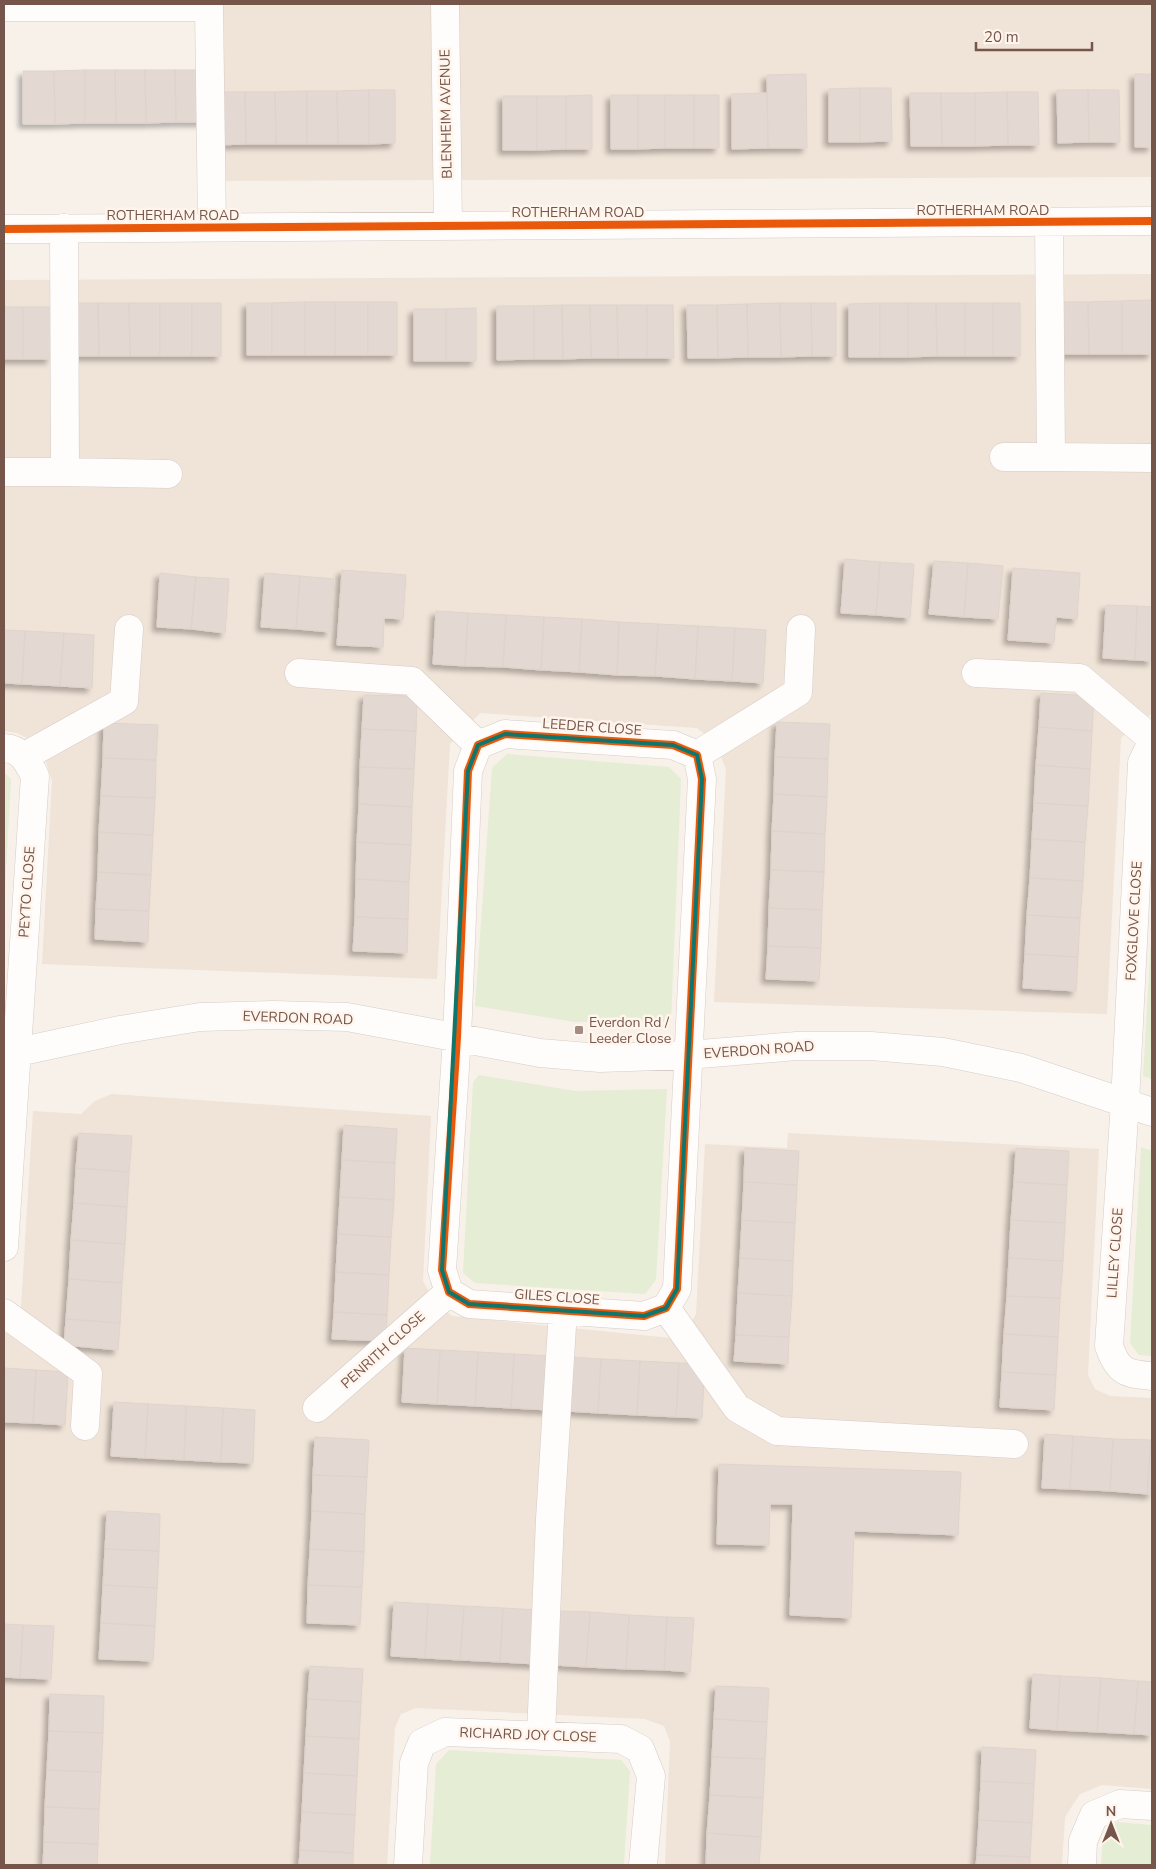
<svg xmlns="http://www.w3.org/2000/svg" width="1156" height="1869" viewBox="0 0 1156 1869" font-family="'Nunito Sans',sans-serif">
<defs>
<filter id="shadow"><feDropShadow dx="-4.5" dy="4.5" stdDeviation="2.5" flood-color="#0004"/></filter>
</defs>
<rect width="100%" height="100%" fill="#f7f1ea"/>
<!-- residential -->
<path fill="#f0e3d7" d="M4 4H1152V177L212 181 209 19Z
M1152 274V714L1135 724 1121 738 1107 1014 714 1002 726 770 716 743 697 728 480 713 450 744 437 979 42 964 52 781 41 746 17 733 4 731V280Z
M112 1094 431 1116 423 1281 435 1303 452 1316 671 1338 688 1328 696 1314 705 1144 787 1148 788 1133 1099 1149 1088 1375 1095 1389 1110 1396 1152 1398V1789L1102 1785 1080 1794 1065 1817 1062 1865H665L670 1741 664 1726 645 1719 416 1708 401 1714 395 1728 387 1865H4V1334L20 1324 33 1111 81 1114 95 1101Z"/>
<!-- green -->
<path fill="#e5edd5" d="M507 754 669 767 681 779 671 1022H575L475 1006 492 768Z
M4 772 11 779 4 908Z
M1152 925V1079L1143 1076Z
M479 1075 575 1091 667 1089 656 1280 645 1294 475 1283 463 1273 473 1082Z
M1141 1147 1152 1151V1356L1139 1355 1130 1343Z
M449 1750 621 1760 630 1771 624 1865H430L436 1764Z
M1117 1822 1152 1825V1865H1101L1103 1835Z"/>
<!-- building -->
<path fill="#e4d9d2" stroke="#e0d3cc" filter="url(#shadow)" d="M85 70V123L55 124 54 71Z
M85 70H115L116 123H85Z
M115 70H145L146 123H116Z
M145 70H175L176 122 146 123Z
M175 70H204V122H176Z
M23 71H54L55 124H23Z
M806 74 807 148H768L767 75Z
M1135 74H1152V147H1135Z
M860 88V142H829V89Z
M860 88H891L892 141 860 142Z
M369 90V144H338L337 91Z
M369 90H395V143L369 144Z
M1057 90H1088L1089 142 1058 143Z
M1088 90H1119L1120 142H1089Z
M307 91H337L338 144H307Z
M307 91V144H276L275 92Z
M219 92H245L246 144 219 145Z
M245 92H275L276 144H246Z
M1007 92 1008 145 975 146V93Z
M1007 92H1038L1039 145H1008Z
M767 93 768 148 732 149V94Z
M910 93H941L942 146H911Z
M941 93H975V146H942Z
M592 95V149H566V96Z
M611 95H638V149H611Z
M638 95H665V148L638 149Z
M665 95H694V148H665Z
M694 95H719V148H694Z
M503 96H537V150H503Z
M537 96H566V149L537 150Z
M1152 300V354H1122V301Z
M1122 301V354H1089L1088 302Z
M305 302H335V355H305Z
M305 302V355H272V303Z
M335 302H368V355H335Z
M368 302H397V355H368Z
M1057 302H1088L1089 354H1058Z
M71 303H98L99 356H71Z
M98 303H129L130 356H99Z
M129 303H160V356H130Z
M160 303H192V356H160Z
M192 303H221V356H192Z
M247 303H272V355H247Z
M780 303 781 357H748L747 304Z
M780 303H811L812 356 781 357Z
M811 303H836V356H812Z
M880 303H908V357H880Z
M880 303V357H849V304Z
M908 303H936L937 356 908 357Z
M936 303H965V356H937Z
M965 303H993V356H965Z
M993 303H1020V356H993Z
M747 304 748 357 718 358 717 305Z
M562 305 563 359H534V306Z
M562 305H590L591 358 563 359Z
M590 305H617L618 358H591Z
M617 305H647V358H618Z
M647 305H673L674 358H647Z
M687 305H717L718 358H688Z
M497 306H534V359L497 360Z
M4 307H23V359H4Z
M23 307H51V359H23Z
M476 308V361H446V309Z
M414 309H446V361H414Z
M845 559 880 562 876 615 841 613Z
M934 561 968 563 964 617 929 614Z
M880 562 914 564 910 618 876 615Z
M968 563 1003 566 998 619 964 617Z
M1013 568 1080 573 1077 619 1056 617 1054 643 1008 640Z
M342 570 406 575 403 619 384 618 383 647 337 645Z
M160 573 196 577 191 629 157 627Z
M265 573 300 576 296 629 261 627Z
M300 576 334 579 330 632 296 629Z
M196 577 229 579 225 633 191 629Z
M1106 605 1137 606 1135 660 1103 658Z
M1137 606 1152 607V661L1135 660Z
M436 611 468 613 465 666 433 664Z
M468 613 506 615 503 667 465 666Z
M506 615 544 617 541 670 503 667Z
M544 617 582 619 579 672 541 670Z
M582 619 619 622 617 675 579 672Z
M619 622 658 624 655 676 617 675Z
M658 624 698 626 695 679 655 676Z
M698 626 735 628 732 681 695 679Z
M735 628 766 630 763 683 732 681Z
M4 630 25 631 22 684 4 683Z
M25 631 64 633 60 686 22 684Z
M64 633 94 635 92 688 60 686Z
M1041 693 1094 696 1092 731 1039 727Z
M364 695 417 696 416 731 362 729Z
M777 722 830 724 828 759 775 757Z
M104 723 158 725 156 760 103 758Z
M1039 727 1092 731 1090 769 1036 765Z
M362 729 416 731 414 769 360 767Z
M775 757 828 759 827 797 774 794Z
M103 758 156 760 155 798 101 796Z
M1036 765 1090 769 1088 806 1034 803Z
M360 767 414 769 412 807 359 804Z
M774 794 827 797 825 834 772 831Z
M101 796 155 798 153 835 99 832Z
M1034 803 1088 806 1085 842 1032 839Z
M359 804 412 807 411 845 357 842Z
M772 831 825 834 824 872 771 870Z
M99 832 153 835 151 875 98 872Z
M1032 839 1085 842 1083 881 1030 878Z
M357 842 411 845 409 882 356 879Z
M771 870 824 872 822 910 769 908Z
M98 872 151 875 149 911 96 909Z
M1030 878 1083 881 1080 918 1027 915Z
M356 879 409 882 408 919 355 917Z
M769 908 822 910 821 948 768 946Z
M96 909 149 911 148 942 95 939Z
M1027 915 1080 918 1078 957 1025 954Z
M355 917 408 919 407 953 353 951Z
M768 946 821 948 819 981 766 979Z
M1025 954 1078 957 1076 991 1023 988Z
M344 1125 397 1129 395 1163 342 1160Z
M79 1133 132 1136 129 1172 76 1168Z
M745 1148 799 1151 797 1185 744 1182Z
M1016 1148 1069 1151 1067 1185 1014 1182Z
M342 1160 395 1163 394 1200 340 1197Z
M76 1168 129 1172 127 1207 74 1203Z
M744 1182 797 1185 795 1223 742 1220Z
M1014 1182 1067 1185 1065 1223 1011 1220Z
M340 1197 394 1200 391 1237 338 1234Z
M74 1203 127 1207 125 1244 71 1240Z
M742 1220 795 1223 793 1261 740 1258Z
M1011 1220 1065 1223 1063 1261 1009 1258Z
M338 1234 391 1237 389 1275 336 1272Z
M71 1240 125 1244 122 1283 69 1279Z
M740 1258 793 1261 792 1296 738 1293Z
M1009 1258 1063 1261 1060 1298 1007 1296Z
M336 1272 389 1275 387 1315 334 1312Z
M69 1279 122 1283 120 1323 66 1319Z
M738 1293 792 1296 789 1337 736 1335Z
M1007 1296 1060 1298 1058 1337 1004 1334Z
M334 1312 387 1315 386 1341 332 1339Z
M66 1319 120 1323 118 1350 64 1345Z
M1004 1334 1058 1337 1056 1375 1002 1372Z
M736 1335 789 1337 788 1364 734 1361Z
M405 1348 440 1350 437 1404 402 1402Z
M440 1350 478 1352 475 1406 437 1404Z
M478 1352 514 1354 511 1408 475 1406Z
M514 1354 568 1357 566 1411 511 1408Z
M568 1357 601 1359 598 1413 566 1411Z
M601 1359 640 1361 637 1415 598 1413Z
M640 1361 679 1363 676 1417 637 1415Z
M679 1363 705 1364 702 1418 676 1417Z
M4 1368 36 1370 33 1423 4 1422Z
M36 1370 68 1372 65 1425 33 1423Z
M1002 1372 1056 1375 1054 1410 1000 1407Z
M114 1402 148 1404 145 1458 111 1456Z
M148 1404 186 1406 184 1460 145 1458Z
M186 1406 223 1408 221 1462 184 1460Z
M223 1408 255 1410 253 1463 221 1462Z
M1045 1434 1073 1436 1070 1489 1042 1488Z
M1073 1436 1113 1439 1110 1491 1070 1489Z
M315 1437 369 1440 367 1477 313 1475Z
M1113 1439 1151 1440 1147 1494 1110 1491Z
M1151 1440 1152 1441V1494H1147Z
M719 1464 961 1472 958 1535 854 1531 851 1618 790 1615 793 1504H770L769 1545 717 1544Z
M313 1475 367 1477 365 1514 312 1511Z
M107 1511 160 1514 159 1551 105 1549Z
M312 1511 365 1514 364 1552 310 1549Z
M105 1549 159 1551 157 1588 103 1585Z
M310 1549 364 1552 362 1587 308 1585Z
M103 1585 157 1588 155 1626 101 1623Z
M308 1585 362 1587 360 1625 307 1623Z
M394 1602 428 1604 425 1658 391 1656Z
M428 1604 464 1606 460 1660 425 1658Z
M464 1606 503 1608 500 1662 460 1660Z
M503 1608 555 1611 553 1665 500 1662Z
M555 1611 590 1612 586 1667 553 1665Z
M590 1612 629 1615 626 1669 586 1667Z
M629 1615 667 1617 664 1670 626 1669Z
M667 1617 694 1618 690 1672 664 1670Z
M101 1623 155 1626 153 1661 99 1659Z
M4 1624 23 1625 20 1678 4 1677Z
M23 1625 54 1626 51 1679 20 1678Z
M310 1666 363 1669 361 1702 308 1699Z
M1033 1674 1060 1676 1057 1730 1030 1728Z
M1060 1676 1101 1678 1097 1732 1057 1730Z
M1101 1678 1138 1681 1134 1734 1097 1732Z
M1138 1681 1152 1682V1735L1134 1734Z
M716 1686 769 1688 767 1722 714 1719Z
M50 1694 104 1696 103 1733 49 1731Z
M308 1699 361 1702 359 1739 306 1736Z
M714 1719 767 1722 765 1759 712 1757Z
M49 1731 103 1733 101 1772 47 1770Z
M306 1736 359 1739 357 1776 304 1773Z
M982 1747 1036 1750 1034 1784 981 1781Z
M712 1757 765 1759 763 1798 710 1795Z
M47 1770 101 1772 99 1809 45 1807Z
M304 1773 357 1776 355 1815 302 1812Z
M981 1781 1034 1784 1032 1823 979 1820Z
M710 1795 763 1798 761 1837 707 1833Z
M45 1807 99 1809 98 1844 44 1842Z
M302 1812 355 1815 353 1853 300 1850Z
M979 1820 1032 1823 1030 1857 977 1855Z
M707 1833 761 1837 759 1865H706Z
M44 1842 98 1844 97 1865H43Z
M300 1850 353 1853V1865H299Z
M977 1855 1030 1857V1865H976Z"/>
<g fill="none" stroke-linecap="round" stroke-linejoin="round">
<!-- minor casing -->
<g stroke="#d6ccc7" stroke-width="29">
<path id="minor" d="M196 4V7H209L212 227
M445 4 448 225
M4 7H196
M64 228 65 472 168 474
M4 229 1152 221
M1004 457H1051L1049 222
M1051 457 1152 458
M4 472H65
M299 673 412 681 478 745
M976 673 1080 678 1152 739
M505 734 673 745 697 755 702 779 677 1289 666 1308 644 1316 469 1304 449 1292 442 1270 457 1037 468 771 478 745Z
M1152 742 1142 763 1125 1102 1109 1346C1118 1372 1126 1374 1152 1376
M4 748C22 749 27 761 35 776L4 1247
M697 755 798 692 801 629
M25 756 124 701 129 629
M4 1055 120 1030 200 1017 273 1015 347 1017 540 1053 600 1058 688 1055 797 1046H871L943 1052 1021 1068 1152 1112
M666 1308 737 1408 777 1431 1014 1444
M4 1313 88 1374 85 1426
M317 1408 449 1292
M541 1736 550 1519 563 1310
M408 1865 414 1763 422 1743 445 1732 621 1739 640 1749 651 1776 643 1865
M1082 1865 1083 1841 1094 1815 1120 1804 1152 1806"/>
</g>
<!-- minor -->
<use href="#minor" stroke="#fefdfc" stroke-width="28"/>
<!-- cycleway casing -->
<g stroke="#fff5ec" stroke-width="11">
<path id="cycleway" d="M4 229 1152 221
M505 734 673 745 697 755 702 779 677 1289 666 1308 644 1316 469 1304 449 1292 442 1270 457 1037 468 771 478 745Z"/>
</g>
<!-- cycleway -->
<use href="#cycleway" stroke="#e8590c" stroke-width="8"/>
</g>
<!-- marked area -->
<path fill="none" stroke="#0f766e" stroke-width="4" stroke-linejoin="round" d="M505 734 673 745 697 755 702 779 677 1289 666 1308 644 1316 469 1304 449 1292 442 1270 468 771 478 745Z"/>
<!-- markers -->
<rect fill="#a38c82" stroke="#fff5ec" stroke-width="2" x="574" y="1025" width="10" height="10" rx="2.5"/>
<g text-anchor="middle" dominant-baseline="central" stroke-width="5" stroke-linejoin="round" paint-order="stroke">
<!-- street labels -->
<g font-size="14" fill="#76554a" stroke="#fff5ec">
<text transform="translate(446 114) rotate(-91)">BLENHEIM AVENUE</text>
<text x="983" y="210">ROTHERHAM ROAD</text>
<text x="578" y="212">ROTHERHAM ROAD</text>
<text x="173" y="215">ROTHERHAM ROAD</text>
<text transform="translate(592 727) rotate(4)">LEEDER CLOSE</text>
<text transform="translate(27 892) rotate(-86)">PEYTO CLOSE</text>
<text transform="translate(1134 921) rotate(-87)">FOXGLOVE CLOSE</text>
<text transform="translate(298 1018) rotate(2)">EVERDON ROAD</text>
<text transform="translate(759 1050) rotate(-4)">EVERDON ROAD</text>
<text transform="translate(1115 1253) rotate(-86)">LILLEY CLOSE</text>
<text transform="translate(557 1297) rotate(4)">GILES CLOSE</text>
<text transform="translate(383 1350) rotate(-42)">PENRITH CLOSE</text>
<text transform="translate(528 1735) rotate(2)">RICHARD JOY CLOSE</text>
</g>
<!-- poi labels -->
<g font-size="14" fill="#76554a" stroke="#fff5ec" text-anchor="start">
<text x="589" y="1022">Everdon Rd /<tspan x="589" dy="16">Leeder Close</tspan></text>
</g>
</g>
<!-- border -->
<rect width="1156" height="1869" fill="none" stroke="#76554a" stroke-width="10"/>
<!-- north arrow -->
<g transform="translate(1111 1824)" stroke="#fff5ec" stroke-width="4" paint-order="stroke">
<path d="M0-4L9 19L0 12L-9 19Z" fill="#76554a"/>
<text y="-8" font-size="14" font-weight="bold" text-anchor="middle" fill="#76554a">N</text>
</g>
<!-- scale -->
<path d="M976 42v8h116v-8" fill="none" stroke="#76554a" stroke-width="2.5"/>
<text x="984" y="42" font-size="15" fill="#76554a" stroke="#fff5ec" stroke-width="4" paint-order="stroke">20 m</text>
</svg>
